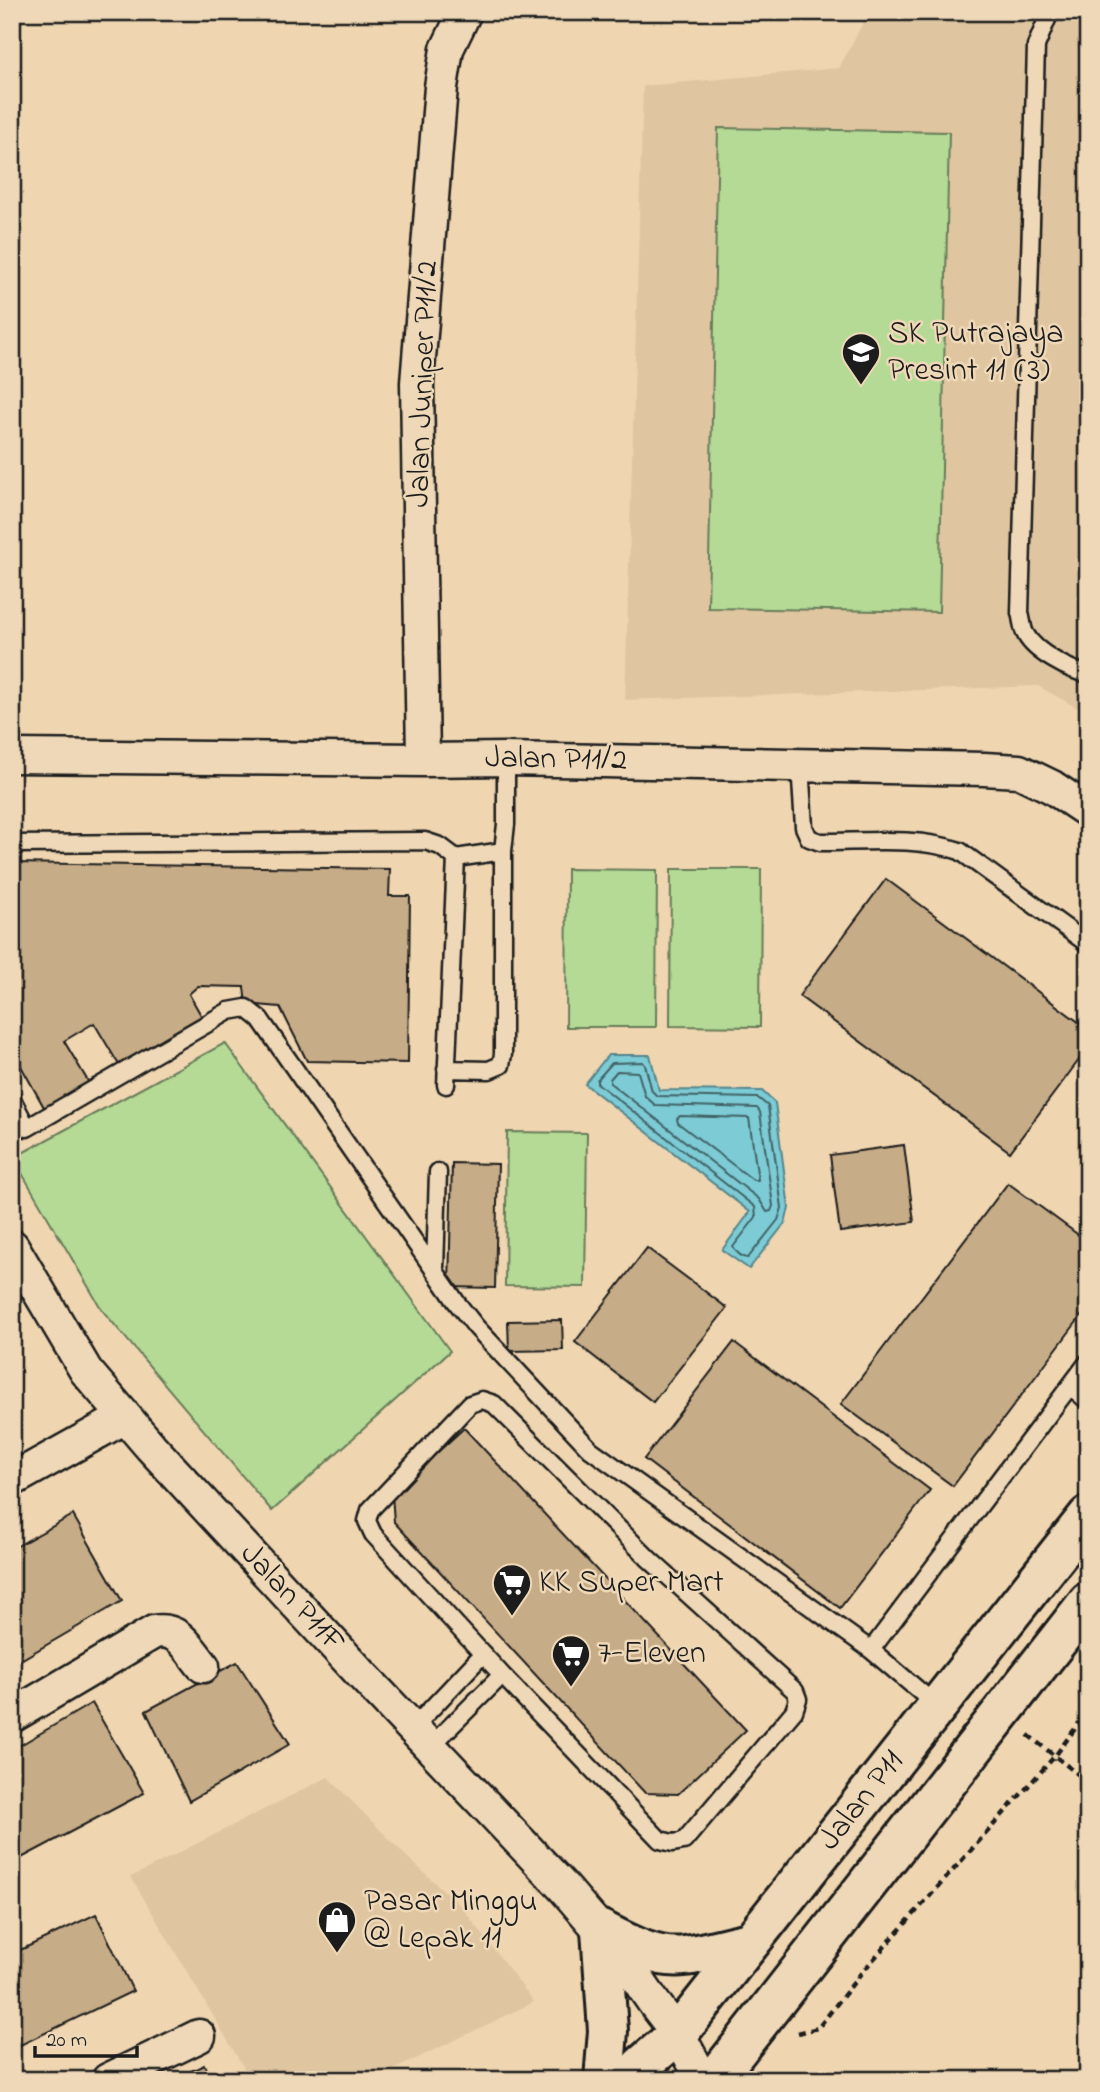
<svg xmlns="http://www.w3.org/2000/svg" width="1100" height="2092" viewBox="0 0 1100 2092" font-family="'Indie Flower',sans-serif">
<rect width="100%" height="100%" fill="#efd6b1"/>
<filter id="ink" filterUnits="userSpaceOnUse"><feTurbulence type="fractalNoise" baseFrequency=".0143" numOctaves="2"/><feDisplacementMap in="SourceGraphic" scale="14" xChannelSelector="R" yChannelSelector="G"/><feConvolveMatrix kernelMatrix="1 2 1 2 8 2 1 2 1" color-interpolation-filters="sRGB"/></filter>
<g filter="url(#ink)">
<!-- built -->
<path fill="#dfc6a1" d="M869 12H1088V714L1038 686 625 700 643 86 839 68Z
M328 1777 408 1858 462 1907 534 2002 372 2080H251L131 1877Z"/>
<!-- green -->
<path fill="#b4da96" stroke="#687b59" stroke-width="2" d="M718 128 949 132 939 612 708 608Z
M567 869 657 870 656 1027H566Z
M671 869H761L760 1027 670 1026Z
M225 1043 450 1351 272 1511 102 1310 13 1158Z
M507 1132 587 1133 585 1287 505 1286Z"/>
<!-- water -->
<path fill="#7bcbd5" stroke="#55858b" stroke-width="2" d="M608 1055H650L659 1090 762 1091 775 1103 789 1208 785 1223 749 1269 722 1250 750 1212 585 1084Z"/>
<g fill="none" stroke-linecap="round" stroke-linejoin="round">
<!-- shore -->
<path stroke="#426266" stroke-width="2" d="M643 1062 645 1065 652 1091 657 1096 758 1098 768 1106 782 1208 778 1220 748 1258C743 1258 735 1252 733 1247L756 1217 755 1207 597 1083V1080L612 1063Z
M617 1071 638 1072 645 1096 655 1105 757 1108 760 1112 773 1206 771 1211 767 1212 759 1199 610 1083V1079Z
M680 1116 749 1118 758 1180H753L678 1123 677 1119Z"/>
</g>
<!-- building -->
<path fill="#c6ac87" stroke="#1c1c1c" stroke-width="2" d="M12 863 390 869 389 896H410L408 1063 307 1061 280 1007 246 1004 244 987 198 986 189 994 202 1017 119 1065 94 1023 64 1041 89 1083 45 1109 12 1050Z
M886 879 1088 1029V1048L1010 1152 799 996Z
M904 1145 914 1222 840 1232 830 1155Z
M452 1163 498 1164 495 1288 449 1287Z
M1008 1183 1088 1242V1307L953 1486 841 1404Z
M647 1248 727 1308 653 1402 575 1342Z
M562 1320 563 1350 509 1351 508 1321Z
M734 1342 930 1490 840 1608 644 1459Z
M464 1428 746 1730 678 1794 645 1793 394 1522 392 1494Z
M73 1515 122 1601 12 1665V1549Z
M237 1662 290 1744 189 1801 146 1711Z
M92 1703 144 1793 12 1863V1750Z
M96 1914 133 1991 12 2049V1954Z
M204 2065 211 2080H172Z"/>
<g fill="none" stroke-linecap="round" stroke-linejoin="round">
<!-- lane casing -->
<g stroke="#1c1c1c" stroke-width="21">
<path id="lane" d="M1050 12 1036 46 1020 613C1022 619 1022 629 1026 635 1035 652 1070 671 1088 674
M800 765 804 827 809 838 820 842C866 842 916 836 960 851L1088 944
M12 844 425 841 440 846 456 858 446 1085
M456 858 503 851
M446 1069 489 1070 501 1065 503 1054V851L506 824V759
M12 1099 27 1128 229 1011 246 1008 260 1019 457 1303 476 1327 590 1449 871 1650 937 1706
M435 1270 438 1172
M1070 1386 1088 1401
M482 1400 494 1404 649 1559 795 1691 798 1699 794 1711 684 1841 673 1843 660 1840 502 1675 373 1534 367 1521 370 1510 470 1404Z
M871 1650 1088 1362
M412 1729 483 1654
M430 1747 502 1675"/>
</g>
<!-- street casing -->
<g stroke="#1c1c1c" stroke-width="37">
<path id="street" d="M12 756 423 760 506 759 984 769 1019 771 1052 787 1088 811
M423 760 417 383 441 87 447 49 465 12
M12 1246 86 1371 151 1447 364 1677 564 1888 618 1951 654 2003 678 2034 703 2080
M12 1480 125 1417
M12 1716 154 1632C179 1627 188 1648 203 1666
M108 2080 199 2036"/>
</g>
<!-- secondary casing -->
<g stroke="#1c1c1c" stroke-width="44">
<path id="secondary" d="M601 1930C626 1943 656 1960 685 1956 707 1953 729 1946 751 1942
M601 1930 608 2031 604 2080
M629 2080 641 2066 678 2034 1088 1516
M714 2080 1088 1602"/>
</g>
<!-- path -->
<path stroke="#1c1c1c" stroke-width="4.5" stroke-dasharray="7 5" stroke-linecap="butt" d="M1028 1735 1088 1782
M798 2033 818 2028 862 1972 1055 1756 1088 1711"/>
<!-- lane -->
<use href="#lane" stroke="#eed8b7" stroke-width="16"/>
<!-- street -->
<use href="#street" stroke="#eed8b7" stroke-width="32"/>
<!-- secondary -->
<use href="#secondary" stroke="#eed8b7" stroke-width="38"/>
</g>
</g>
<!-- icons -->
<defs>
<g id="school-pin" transform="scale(2.0125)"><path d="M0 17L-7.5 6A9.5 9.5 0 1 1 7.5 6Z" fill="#1c1c1c" stroke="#eed8b7"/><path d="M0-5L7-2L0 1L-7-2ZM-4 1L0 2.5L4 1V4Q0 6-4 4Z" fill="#fff"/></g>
<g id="supermarket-pin" transform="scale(2.0125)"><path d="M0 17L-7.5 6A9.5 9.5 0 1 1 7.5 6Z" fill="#1c1c1c" stroke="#eed8b7"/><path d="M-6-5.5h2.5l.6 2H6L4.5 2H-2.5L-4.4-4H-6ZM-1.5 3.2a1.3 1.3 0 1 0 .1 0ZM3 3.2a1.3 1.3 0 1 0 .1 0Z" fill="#fff"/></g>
<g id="shop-pin" transform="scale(2.0125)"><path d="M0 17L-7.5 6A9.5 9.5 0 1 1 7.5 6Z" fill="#1c1c1c" stroke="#eed8b7"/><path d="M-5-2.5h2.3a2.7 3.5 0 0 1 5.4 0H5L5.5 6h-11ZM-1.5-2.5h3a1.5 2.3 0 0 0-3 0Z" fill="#fff"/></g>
</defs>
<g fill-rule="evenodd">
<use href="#school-pin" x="861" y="352"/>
<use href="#supermarket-pin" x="512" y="1583"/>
<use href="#supermarket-pin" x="571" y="1654"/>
<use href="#shop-pin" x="337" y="1920"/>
</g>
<g text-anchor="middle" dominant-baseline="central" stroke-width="5" stroke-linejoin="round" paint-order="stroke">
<!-- poi labels -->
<g font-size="32" fill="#1c1c1c" stroke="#eed8b7" text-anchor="start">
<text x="888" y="334">SK Putrajaya<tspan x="888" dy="37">Presint 11 (3)</tspan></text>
<text x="539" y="1583">KK Super Mart</text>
<text x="598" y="1654">7-Eleven</text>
<text x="364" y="1902">Pasar Minggu<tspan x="364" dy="37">@ Lepak 11</tspan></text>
</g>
<!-- street labels -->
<g font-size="32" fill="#1c1c1c" stroke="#eed8b7">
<text transform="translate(424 384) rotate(-88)">Jalan Juniper P11/2</text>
<text transform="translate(556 760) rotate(1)">Jalan P11/2</text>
<text transform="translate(292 1599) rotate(47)">Jalan P11F</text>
<text transform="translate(862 1801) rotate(-52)">Jalan P11</text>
</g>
</g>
<!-- margin -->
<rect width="1100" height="2092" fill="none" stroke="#eed8b7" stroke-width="42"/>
<rect x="21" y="21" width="1058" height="2050" fill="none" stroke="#1c1c1c" stroke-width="2.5" filter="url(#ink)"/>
<!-- scale -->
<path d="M35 2046v10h102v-10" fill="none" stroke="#1c1c1c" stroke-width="3.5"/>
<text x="46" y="2046" font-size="21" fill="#1c1c1c" stroke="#eed8b7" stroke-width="5" paint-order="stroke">20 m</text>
</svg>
